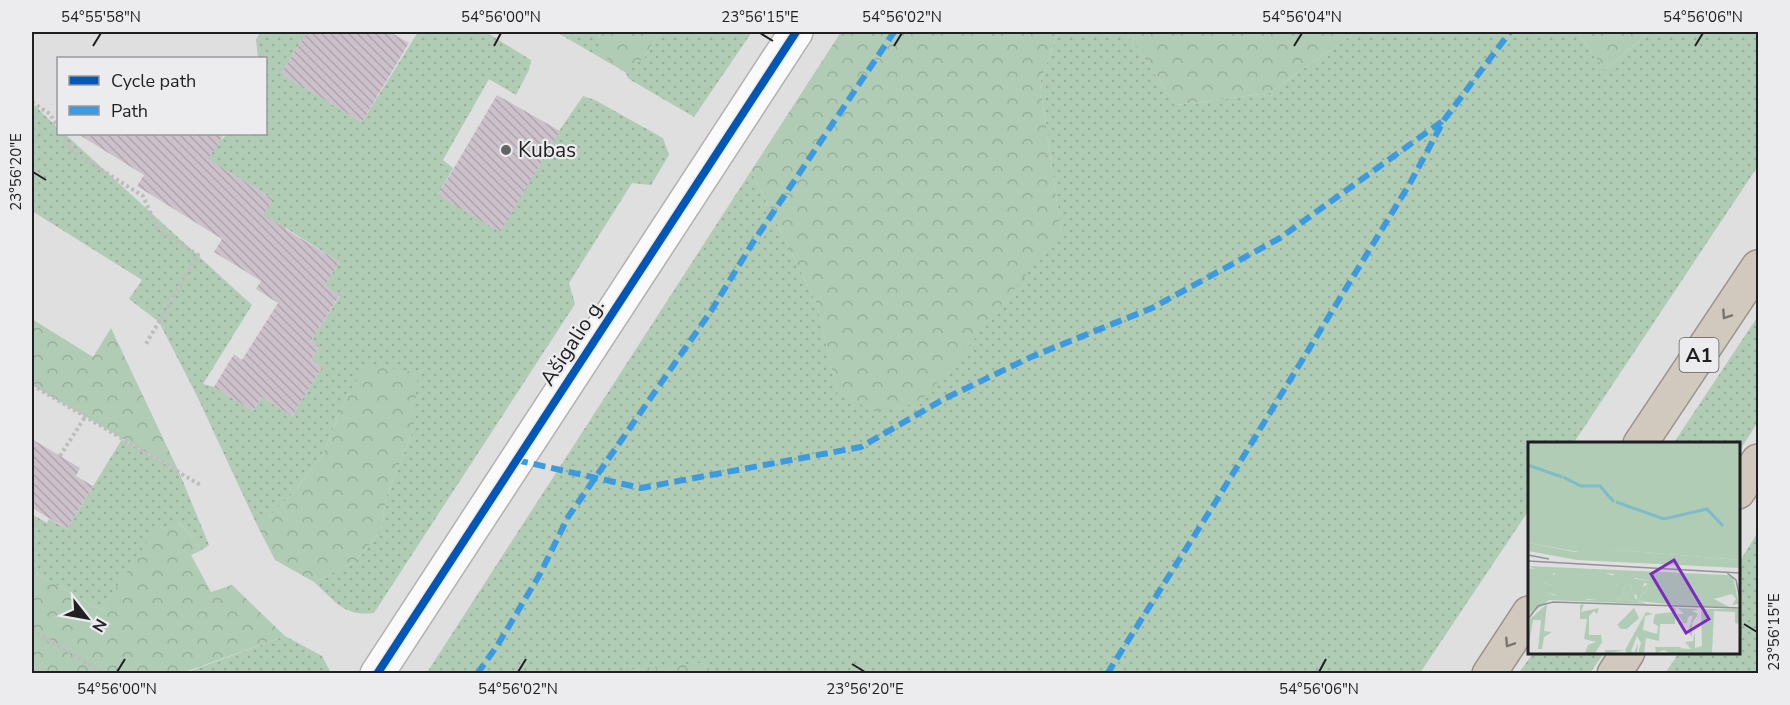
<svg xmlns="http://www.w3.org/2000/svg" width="1790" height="705" viewBox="0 0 1790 705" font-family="'Nunito Sans',sans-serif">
<defs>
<pattern id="grass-dots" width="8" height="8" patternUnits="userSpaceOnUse" patternTransform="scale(1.5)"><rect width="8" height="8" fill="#b1ccb5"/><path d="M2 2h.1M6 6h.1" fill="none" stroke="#98af9b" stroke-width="1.8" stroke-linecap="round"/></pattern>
<pattern id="forest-crowns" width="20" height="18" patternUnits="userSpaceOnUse" patternTransform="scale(1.5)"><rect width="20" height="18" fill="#b1ccb5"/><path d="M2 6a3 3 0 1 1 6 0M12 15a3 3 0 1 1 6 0" fill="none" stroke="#98af9b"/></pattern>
<pattern id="building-back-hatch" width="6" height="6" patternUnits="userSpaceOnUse" patternTransform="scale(1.5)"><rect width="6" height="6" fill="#ccc1ca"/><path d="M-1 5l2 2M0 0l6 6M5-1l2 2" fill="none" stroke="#afa5ad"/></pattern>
</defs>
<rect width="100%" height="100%" fill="#dfdfe0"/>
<!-- grass -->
<path fill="url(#grass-dots)" d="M260 32H307L281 74 362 122 418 32H486L531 60 529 70 516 95 489 79 443 160 453 168 438 195 559 131 583 96 595 100 663 138 669 155 651 185 632 183 569 283 575 304 374 613C344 617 335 601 314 582L356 561 381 530 386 498 413 430 348 393 322 456 293 493 258 527 196 394 159 322 129 299 142 280 32 211V103L58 128V134H65L252 305 203 384 214 387 253 411 262 397 292 416 322 367 311 360 320 346 311 341 340 296 325 286 339 262 286 228 278 240 256 227 272 198 224 169 202 168 219 141 228 134H266V58H258L256 40Z
M556 32H600L598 37 644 58 660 32H752L694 117 629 79 625 72Z
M1058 32H1126L1176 105 1269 93 1356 32H1577L1605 70 1650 32H1758V166L1573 444H1529V510L1420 673 714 674 703 663 599 674H426L751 171 817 304 837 392 1061 231 1040 83Z
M1758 316V422L1738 453V444H1673Z
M122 439 179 472 209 545 202 550 180 523 155 532 101 610 32 571V514L47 523 49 519 67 529Z
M1758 532V673H1665L1679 653 1738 652V564Z
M285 636 322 656 331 673 182 674Z
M1533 653V652L1604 653 1590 673H1519Z"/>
<!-- forest -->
<path fill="url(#forest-crowns)" d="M600 32H660L644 58 625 72C611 62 594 52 600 32Z
M841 32H1058L1040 83 1061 231 973 341 919 403 876 412 837 393 817 304 751 171Z
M1126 32H1356L1269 93 1176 105Z
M1577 32H1650L1605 70Z
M32 319 93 357 111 328 179 472 32 385Z
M369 364 418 373 413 430 386 498 381 530 356 561 314 582 275 560 258 527 293 493 322 456 348 393Z
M180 523 202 550 191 555 211 592 232 585 285 636 182 673H32V571L101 610 154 532Z
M703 663 714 673H599L600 672Z"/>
<!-- building -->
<path fill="url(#building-back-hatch)" d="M307 32H390L409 43 362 122 281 74Z
M497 95 560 131 500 232 438 195Z
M78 134H224L208 159 273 199 263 215 339 262 325 286 340 295 311 341 320 346 311 360 322 367 292 416 262 397 253 411 214 387 234 354 242 360 278 303 256 289 261 281 214 252 222 239 137 186 144 175Z
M32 439 80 468 76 476 93 486 67 529 32 508Z"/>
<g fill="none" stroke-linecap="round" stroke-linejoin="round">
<!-- minor casing -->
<g stroke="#b1b1b2" stroke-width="36">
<path id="minor" d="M377 674 796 32"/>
</g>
<!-- highway casing -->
<g stroke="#9b9286" stroke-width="36">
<path id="highway" d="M1640 444 1758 267
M1738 492 1758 461
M1489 674 1529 613
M1614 674 1628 652"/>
</g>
<!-- path -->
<path stroke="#bdbdbe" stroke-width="4" stroke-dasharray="3 3" stroke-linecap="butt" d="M32 102 50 114 58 127
M62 134 73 152 143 196 158 230 198 255 146 344
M32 385 202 486
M60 456 85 417
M32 630 105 674"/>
<!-- minor -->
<use href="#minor" stroke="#fafafa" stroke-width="33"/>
<!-- highway -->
<use href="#highway" stroke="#d1c9be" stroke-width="33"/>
<!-- quiet -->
<path stroke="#3c9be0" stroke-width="6" stroke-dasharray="12 6" stroke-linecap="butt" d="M516 460 641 488 861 447 944 399 1031 357 1152 308 1280 238 1444 120
M477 674 497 646 540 574 568 517 711 311 752 244 894 32
M1107 674 1218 498 1409 185 1444 120 1510 32"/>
<!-- cycleway casing -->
<g stroke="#ecebee" stroke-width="11">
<path id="cycleway" d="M377 674 796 32"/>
</g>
<!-- cycleway -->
<use href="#cycleway" stroke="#0057b8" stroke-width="8"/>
</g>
<!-- one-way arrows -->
<defs><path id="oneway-chevron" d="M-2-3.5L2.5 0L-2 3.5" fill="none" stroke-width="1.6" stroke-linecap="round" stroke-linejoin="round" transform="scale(1.5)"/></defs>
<g stroke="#787470">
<use href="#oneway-chevron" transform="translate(1726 315) rotate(124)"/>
<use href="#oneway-chevron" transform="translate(1509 643) rotate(123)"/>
</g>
<!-- ticks -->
<path fill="none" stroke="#201f21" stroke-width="2" d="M760 33 773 41M93 46 101 33M494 46 501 33M894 46 902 33M1294 46 1302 33M1695 46 1703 33M33 172 46 180M1744 624 1757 632M852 664 865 672M117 672 125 659M518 672 526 659M1319 672 1326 659"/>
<!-- markers -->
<circle fill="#636264" stroke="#ecebee" stroke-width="2" cx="506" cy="150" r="6"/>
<g text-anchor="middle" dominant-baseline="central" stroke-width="4.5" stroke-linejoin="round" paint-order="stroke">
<!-- shield labels -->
<rect fill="#ecebee" stroke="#5d5c5e" stroke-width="1.5" x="1679.5" y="338" width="39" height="34" rx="4.5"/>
<g font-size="20" font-weight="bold" fill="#201f21">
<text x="1699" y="355">A1</text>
</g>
<!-- poi labels -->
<g font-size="21" fill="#201f21" stroke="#ecebee" text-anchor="start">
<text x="518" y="150">Kubas</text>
</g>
<!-- street labels -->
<g font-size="21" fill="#201f21" stroke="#ecebee">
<text transform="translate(572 342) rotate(-57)">Ašigalio g.</text>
</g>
</g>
<!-- overview -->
<g transform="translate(1528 442)">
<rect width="212" height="212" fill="#dfdfe0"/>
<path d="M0 101 47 110 90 108 211 118V126L49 118 0 109ZM0 124 199 133 205 135 211 162 204 163 208 157 204 152 186 157 201 165 149 163 154 156H135L136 147 126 145 123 154 120 145 110 159 119 162 21 158 0 174 10 161 28 153 18 150 15 141 24 143 27 130 24 133ZM78 131 86 132 81 137 84 151 74 157 60 158 36 147 50 138 61 141 73 138 78 154ZM107 136 123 139 108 151 109 157 102 159 97 152 103 148 104 141 96 145 93 158 88 155V143ZM19 162 16 189 24 190 16 195 14 207H10L13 178H5L0 207 2 177ZM56 162 53 170 71 166 69 172 66 169 61 174V193H73L74 200 67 211H57L60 203 68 200 56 197 59 177H52V163ZM140 165 148 166 147 182H132L131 199 118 196 116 211H110L113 201 109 194 103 209 106 211 110 201 109 211H99L97 208 77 212V208H97L118 170 125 172 117 174 115 188 129 192 130 184 125 181 127 172 147 170ZM150 166 171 167 164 169 170 172 164 181V195L160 190 165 173 160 175 159 181 149 182 155 180 149 172H156ZM173 167H211V182L207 181V170L186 169 184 211H141L136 208 128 211 127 205H154L147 208 148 211 179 209V181H182L180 171Z" fill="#b1ccb5" fill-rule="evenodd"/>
<path d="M0 0H211V118L90 108 57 111 0 101ZM10 126 24 133 31 132 24 143 15 141 19 150 29 155 14 159 0 172V127ZM78 131 88 135 81 137 86 153 79 159 31 154 39 151 29 144 32 138H75L78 154ZM102 136 121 139 129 137 122 142 116 141 114 151 106 153 108 158 102 159 97 152 103 148 104 141 96 145 93 158 88 155V143ZM122 143 123 153 126 145 136 147V156L144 152 154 156 149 163 110 159ZM173 169 184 174V180L179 182V209L148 211 146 208 151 206 163 207 157 200 165 199 167 188V206L174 204Z" fill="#b1ccb5"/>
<path d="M106 166 111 176 99 187H93L89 183Z" fill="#b1ccb5"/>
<path fill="none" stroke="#7ebbcb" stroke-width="3" d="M0 23 34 35M35 35 53 44H72L86 60M88 60 136 77 179 67 195 84"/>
<path fill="none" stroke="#939294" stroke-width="1.5" d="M0 113 21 117M0 119 212 131M199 131 208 138 212 157M0 177 10 164 25 160 212 166"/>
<path fill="#7b2cbf" fill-opacity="0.15" stroke="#7b2cbf" stroke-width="3" d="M146 118 181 177 158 191 123 132Z"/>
<rect width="212" height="212" fill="none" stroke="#201f21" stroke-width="3"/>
</g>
<!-- border -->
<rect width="1790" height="705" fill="none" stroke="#ecebee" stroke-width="66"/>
<!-- legend -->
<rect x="57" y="57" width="210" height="78" fill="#ecebee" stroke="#9a999c" stroke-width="1.5"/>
<rect x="69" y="76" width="30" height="9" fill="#0057b8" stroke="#9a999c" stroke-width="1.5"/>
<text x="111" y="87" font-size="18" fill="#201f21">Cycle path</text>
<rect x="69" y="106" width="30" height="9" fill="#3c9be0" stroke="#9a999c" stroke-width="1.5"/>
<text x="111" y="117" font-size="18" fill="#201f21">Path</text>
<!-- north arrow -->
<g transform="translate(87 618) rotate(121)" stroke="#ecebee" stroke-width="4.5" paint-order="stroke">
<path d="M0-4.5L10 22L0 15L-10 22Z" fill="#201f21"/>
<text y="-9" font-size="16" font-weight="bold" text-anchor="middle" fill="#201f21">N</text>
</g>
<rect x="33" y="33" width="1724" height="639" fill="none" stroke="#201f21" stroke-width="2"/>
<g font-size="15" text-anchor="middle" fill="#201f21">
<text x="101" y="22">54°55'58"N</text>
<text x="501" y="22">54°56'00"N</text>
<text x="760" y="22">23°56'15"E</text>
<text x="902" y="22">54°56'02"N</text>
<text x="1302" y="22">54°56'04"N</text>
<text x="1703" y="22">54°56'06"N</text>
<text transform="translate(16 172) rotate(-90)" y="5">23°56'20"E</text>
<text transform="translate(1774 632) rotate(-90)" y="5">23°56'15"E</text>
<text x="117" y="694">54°56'00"N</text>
<text x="518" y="694">54°56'02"N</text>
<text x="865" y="694">23°56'20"E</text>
<text x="1319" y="694">54°56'06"N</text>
</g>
</svg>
